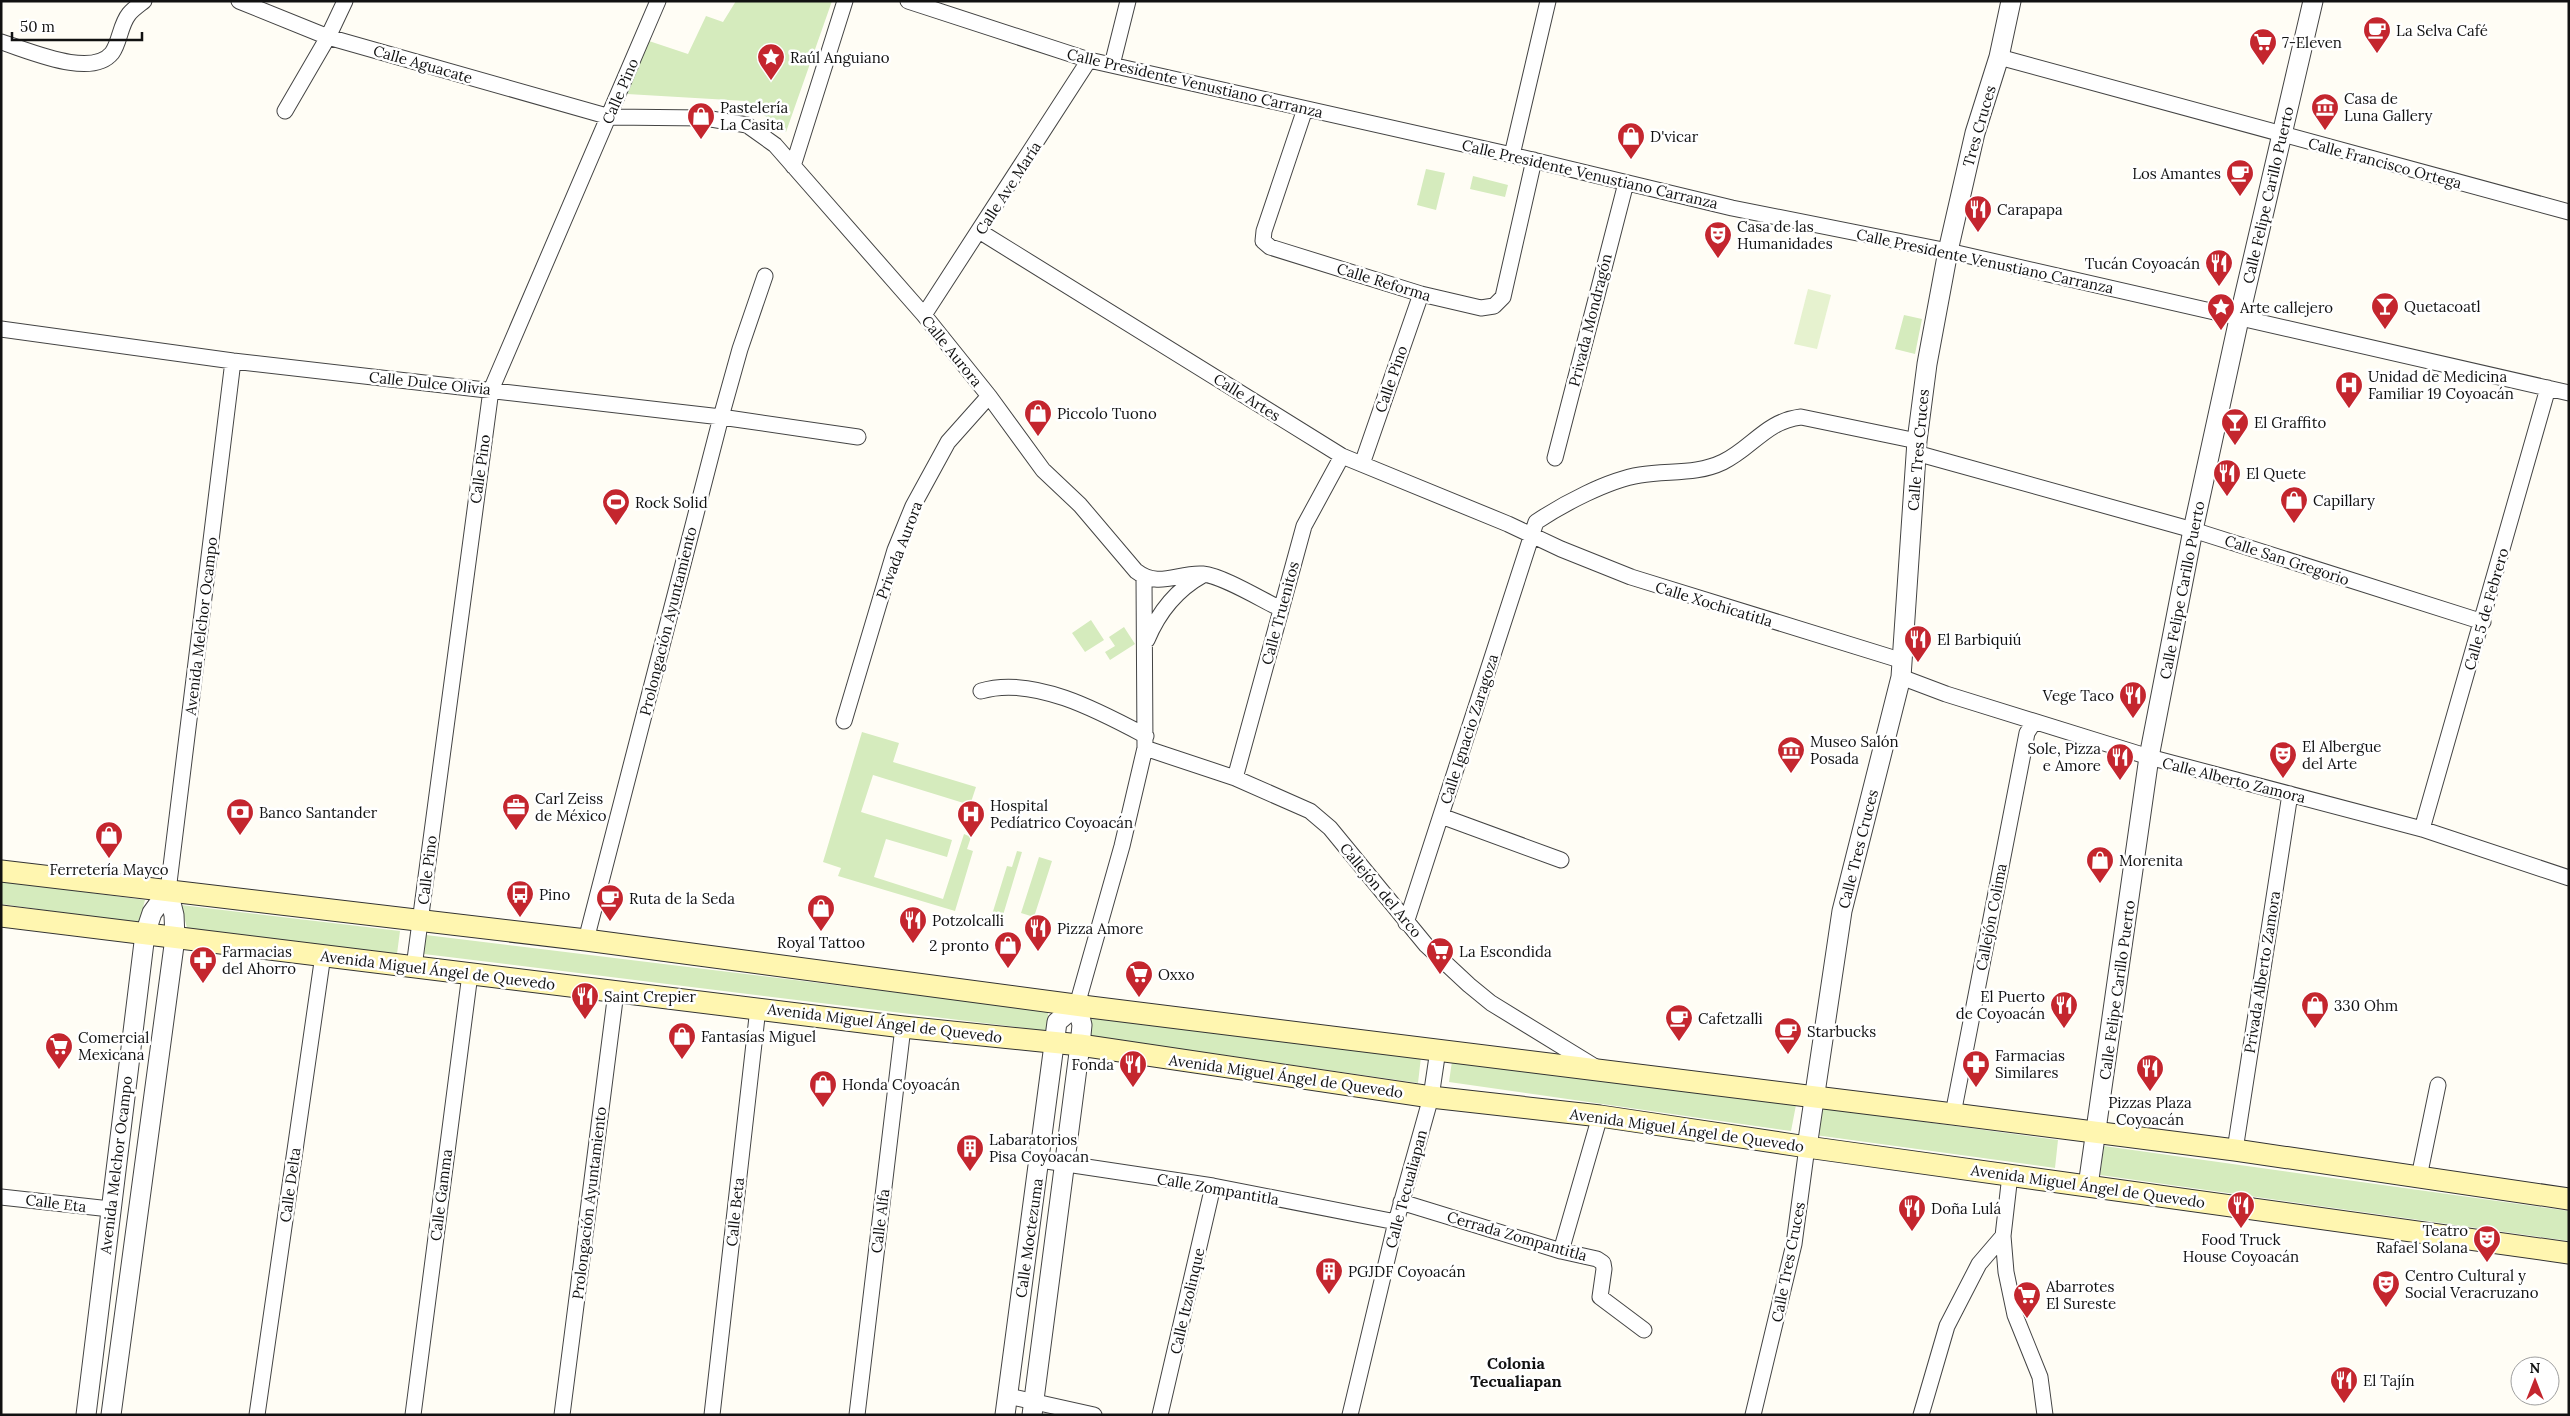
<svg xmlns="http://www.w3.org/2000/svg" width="2570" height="1416" viewBox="0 0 2570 1416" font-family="Lora,serif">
<rect width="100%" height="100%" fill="#fffdf5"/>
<!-- green -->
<path fill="#d5ebbd" d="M736 1H832L786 132 746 101 627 94 649 41 688 54 706 16 723 22Z
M1426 169 1445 173 1436 210 1417 205Z
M1473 176 1508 185 1505 197 1470 189Z
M1904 315 1922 319 1915 354 1895 349Z
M1091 620 1104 640 1085 652 1072 633Z
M1124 627 1135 644 1110 660 1105 652 1115 646 1109 637Z
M862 732 899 743 893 762 976 787 970 805 873 775 861 812 952 840 947 857 886 839 874 877 943 899 964 834 971 837 967 849 973 851 955 911 838 876 841 868 823 862Z
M1017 851 1022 852 1000 925 990 921 1007 866 1012 867Z
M1039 857 1052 861 1034 917 1021 913Z
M1 881 145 900 139 923 1 904Z
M181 905 400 931 397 954 187 928Z
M426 935 1048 1011V1031L424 954Z
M1090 1017 1421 1057 1418 1083 1090 1036Z
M1452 1061 1796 1105 1791 1131 1449 1082Z
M1822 1108 2058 1140 2055 1168 1815 1135Z
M2104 1146 2569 1211V1241L2100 1175Z"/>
<!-- pitch -->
<path fill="#e6f2cf" d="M1808 289 1831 295 1817 349 1794 344Z"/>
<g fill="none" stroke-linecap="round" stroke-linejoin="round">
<!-- minor casing -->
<g stroke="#444" stroke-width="17">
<path id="minor" d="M239 1 328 37 610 117 705 118 747 125 775 145 924 315 989 396 1043 470 1080 505 1136 571C1159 589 1178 572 1203 574 1223 576 1262 600 1281 609
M908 1 1089 60 1512 155 1732 208 1948 251 2569 393
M1 42C28 50 91 79 112 53 120 42 120 25 129 14 133 9 139 5 144 1
M1999 57 2569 212
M1112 65 1128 1
M1305 109 1264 231 1263 241 1270 247 1421 294 1481 308 1494 306 1503 297 1534 160
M285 111 328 37 345 1
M1512 155 1548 1
M793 166 845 1
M979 231 1342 456 1508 524 1561 549 1631 577 1903 661
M924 315 1089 60
M1 329 233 361 721 417 858 437
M1916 453 2193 530 2483 622
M1555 458 1626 183
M1362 464 1421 294
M1147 640C1159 611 1176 590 1203 575
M1901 677 1946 694 2149 757 2422 829 2569 878
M981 691C1033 675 1101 712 1146 736
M844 721 895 550 913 506 948 442 989 396
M1145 748 1235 778 1310 811 1330 828 1426 945 1469 985 1491 1003 1597 1068
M1235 778 1304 526 1342 456
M1441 816 1561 860
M2422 829 2548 388
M168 891 233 361
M1406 923 1536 522C1563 504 1608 480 1640 475 1668 470 1696 475 1723 462 1752 448 1766 421 1801 417L1917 441
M586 940 721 417 740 349 765 276
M414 967 491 390 658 1
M1077 1005 1122 846 1145 748 1144 578
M1953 1114 2027 733 2034 722
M2235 1150 2290 794
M1040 1160 1213 1186 1396 1222
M2010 1175 2003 1236 2006 1272 2015 1315 2040 1377 2045 1415
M2419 1177 2438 1085
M1 1197 110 1209
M1401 1202 1561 1251 1597 1259 1603 1263 1604 1269 1600 1297 1644 1330
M1561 1251 1600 1116
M1008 1396 1094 1415
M257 1415 323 955
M413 1415 470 974
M562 1415 616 992
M712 1415 758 1008
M857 1415 903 1027
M1160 1415 1213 1186
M1350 1415 1396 1222 1431 1097 1438 1050
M1753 1415 1794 1244 1807 1147
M1921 1415 1947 1326 1979 1264 2003 1236"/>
</g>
<!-- tertiary casing -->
<g stroke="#444" stroke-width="21">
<path id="tertiary" d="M1807 1147 1842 911 1901 677 1917 441 1927 364 1948 251 1975 133 1999 57 2011 1
M2088 1186 2149 757 2193 530 2239 319 2313 1
M86 1415 145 934 152 913 168 891
M111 1415 175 938 174 915 168 891
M1005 1415 1057 1022 1077 1005 1082 1025 1080 1045 1032 1415"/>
</g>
<!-- secondary casing -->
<g stroke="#333" stroke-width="23">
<path id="secondary" d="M1 871 586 940 1090 1007 1953 1114 2235 1150 2569 1199
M1 916 903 1027 1080 1045 1431 1097 1600 1116 1807 1147 2569 1253"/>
</g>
<!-- minor -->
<use href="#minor" stroke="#fff" stroke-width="15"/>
<!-- tertiary -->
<use href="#tertiary" stroke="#fff" stroke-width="19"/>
<!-- secondary -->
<use href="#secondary" stroke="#fff6b0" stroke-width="21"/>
</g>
<!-- icons -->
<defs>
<g id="cafe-pin" transform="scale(1.4375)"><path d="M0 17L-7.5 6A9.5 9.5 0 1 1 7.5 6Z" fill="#c4262e" stroke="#fff"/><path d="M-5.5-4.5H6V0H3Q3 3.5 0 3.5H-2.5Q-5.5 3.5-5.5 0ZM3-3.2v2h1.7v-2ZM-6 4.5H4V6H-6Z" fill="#fff"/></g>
<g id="supermarket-pin" transform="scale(1.4375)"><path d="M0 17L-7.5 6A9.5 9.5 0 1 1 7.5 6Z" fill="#c4262e" stroke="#fff"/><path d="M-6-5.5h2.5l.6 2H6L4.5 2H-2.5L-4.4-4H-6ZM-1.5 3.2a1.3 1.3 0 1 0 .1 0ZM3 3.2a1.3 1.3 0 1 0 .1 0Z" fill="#fff"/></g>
<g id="sight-pin" transform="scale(1.4375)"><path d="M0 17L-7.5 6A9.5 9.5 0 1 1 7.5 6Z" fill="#c4262e" stroke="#fff"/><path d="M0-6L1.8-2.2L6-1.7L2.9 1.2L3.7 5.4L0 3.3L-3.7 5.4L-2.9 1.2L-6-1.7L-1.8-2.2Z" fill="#fff"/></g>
<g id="museum-pin" transform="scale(1.4375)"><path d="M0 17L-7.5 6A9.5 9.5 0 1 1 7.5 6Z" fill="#c4262e" stroke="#fff"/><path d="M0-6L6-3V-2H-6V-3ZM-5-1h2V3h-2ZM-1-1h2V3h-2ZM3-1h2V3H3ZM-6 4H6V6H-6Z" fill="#fff"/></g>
<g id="shop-pin" transform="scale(1.4375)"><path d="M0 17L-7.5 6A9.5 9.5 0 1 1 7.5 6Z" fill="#c4262e" stroke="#fff"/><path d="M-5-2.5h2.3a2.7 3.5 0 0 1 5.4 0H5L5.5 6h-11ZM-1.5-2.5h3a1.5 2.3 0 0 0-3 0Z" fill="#fff"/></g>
<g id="restaurant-pin" transform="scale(1.4375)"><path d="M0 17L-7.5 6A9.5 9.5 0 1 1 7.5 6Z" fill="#c4262e" stroke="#fff"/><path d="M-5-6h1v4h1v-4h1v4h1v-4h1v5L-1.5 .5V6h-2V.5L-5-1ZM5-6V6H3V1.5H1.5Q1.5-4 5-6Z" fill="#fff"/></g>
<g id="theatre-pin" transform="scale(1.4375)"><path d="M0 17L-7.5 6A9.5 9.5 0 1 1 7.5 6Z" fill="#c4262e" stroke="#fff"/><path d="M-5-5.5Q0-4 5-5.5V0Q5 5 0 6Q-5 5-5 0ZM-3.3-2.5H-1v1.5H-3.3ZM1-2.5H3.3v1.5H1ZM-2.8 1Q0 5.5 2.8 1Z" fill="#fff"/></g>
<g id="bar-pin" transform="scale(1.4375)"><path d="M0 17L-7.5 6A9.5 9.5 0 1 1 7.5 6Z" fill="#c4262e" stroke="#fff"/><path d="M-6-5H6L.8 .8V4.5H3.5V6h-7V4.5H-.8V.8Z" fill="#fff"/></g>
<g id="hospital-pin" transform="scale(1.4375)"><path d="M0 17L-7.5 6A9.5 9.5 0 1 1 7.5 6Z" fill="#c4262e" stroke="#fff"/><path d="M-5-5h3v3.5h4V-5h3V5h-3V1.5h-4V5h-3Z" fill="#fff"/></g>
<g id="stadium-pin" transform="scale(1.4375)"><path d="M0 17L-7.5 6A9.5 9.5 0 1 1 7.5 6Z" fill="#c4262e" stroke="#fff"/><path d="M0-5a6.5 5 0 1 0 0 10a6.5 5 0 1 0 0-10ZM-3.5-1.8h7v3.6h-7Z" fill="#fff"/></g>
<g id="office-pin" transform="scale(1.4375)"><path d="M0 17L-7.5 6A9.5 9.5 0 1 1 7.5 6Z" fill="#c4262e" stroke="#fff"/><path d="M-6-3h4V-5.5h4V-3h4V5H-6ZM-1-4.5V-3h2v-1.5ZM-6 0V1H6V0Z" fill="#fff"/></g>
<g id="bank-pin" transform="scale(1.4375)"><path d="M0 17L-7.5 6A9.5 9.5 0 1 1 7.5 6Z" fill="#c4262e" stroke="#fff"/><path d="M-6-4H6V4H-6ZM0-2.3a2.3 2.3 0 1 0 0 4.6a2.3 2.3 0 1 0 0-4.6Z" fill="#fff"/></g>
<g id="bus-pin" transform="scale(1.4375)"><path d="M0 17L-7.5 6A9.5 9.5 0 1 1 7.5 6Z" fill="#c4262e" stroke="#fff"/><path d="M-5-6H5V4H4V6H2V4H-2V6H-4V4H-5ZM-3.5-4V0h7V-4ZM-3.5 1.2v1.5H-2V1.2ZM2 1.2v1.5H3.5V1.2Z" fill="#fff"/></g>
<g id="pharmacy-pin" transform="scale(1.4375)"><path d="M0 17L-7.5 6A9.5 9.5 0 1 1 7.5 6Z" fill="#c4262e" stroke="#fff"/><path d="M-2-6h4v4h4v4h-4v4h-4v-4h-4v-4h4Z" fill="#fff"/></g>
<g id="building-pin" transform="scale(1.4375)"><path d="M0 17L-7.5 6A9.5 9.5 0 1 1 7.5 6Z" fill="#c4262e" stroke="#fff"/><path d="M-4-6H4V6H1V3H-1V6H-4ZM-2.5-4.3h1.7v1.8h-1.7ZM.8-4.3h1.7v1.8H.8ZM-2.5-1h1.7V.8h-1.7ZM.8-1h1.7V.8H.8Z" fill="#fff"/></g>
</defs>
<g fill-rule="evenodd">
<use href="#cafe-pin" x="2377" y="30"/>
<use href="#supermarket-pin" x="2263" y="42"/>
<use href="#sight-pin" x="771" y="57"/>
<use href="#museum-pin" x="2325" y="107"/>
<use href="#shop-pin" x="701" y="116"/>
<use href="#shop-pin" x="1631" y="136"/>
<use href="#cafe-pin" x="2240" y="173"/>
<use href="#restaurant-pin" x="1978" y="209"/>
<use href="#theatre-pin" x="1718" y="235"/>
<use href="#restaurant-pin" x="2219" y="263"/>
<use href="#bar-pin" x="2385" y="306"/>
<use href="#sight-pin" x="2221" y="307"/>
<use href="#hospital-pin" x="2349" y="385"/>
<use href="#shop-pin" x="1038" y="413"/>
<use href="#bar-pin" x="2235" y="422"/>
<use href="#restaurant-pin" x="2227" y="473"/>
<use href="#shop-pin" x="2294" y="500"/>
<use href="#stadium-pin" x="616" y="502"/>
<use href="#restaurant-pin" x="1918" y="639"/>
<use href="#restaurant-pin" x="2133" y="695"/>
<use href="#museum-pin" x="1791" y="750"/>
<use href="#theatre-pin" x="2283" y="755"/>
<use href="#restaurant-pin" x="2120" y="757"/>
<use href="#office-pin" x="516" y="807"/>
<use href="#bank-pin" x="240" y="812"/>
<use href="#hospital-pin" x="971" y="814"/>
<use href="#shop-pin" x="109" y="835"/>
<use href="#shop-pin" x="2100" y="860"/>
<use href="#bus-pin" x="520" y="894"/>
<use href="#cafe-pin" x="610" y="898"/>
<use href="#shop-pin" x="821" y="908"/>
<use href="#restaurant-pin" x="913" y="920"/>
<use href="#restaurant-pin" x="1038" y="928"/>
<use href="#shop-pin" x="1008" y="945"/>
<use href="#supermarket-pin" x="1440" y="951"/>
<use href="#pharmacy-pin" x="203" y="960"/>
<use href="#supermarket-pin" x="1139" y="974"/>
<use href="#restaurant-pin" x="585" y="996"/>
<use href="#restaurant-pin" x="2064" y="1005"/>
<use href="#shop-pin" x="2315" y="1005"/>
<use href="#cafe-pin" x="1679" y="1018"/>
<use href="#cafe-pin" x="1788" y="1031"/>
<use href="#shop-pin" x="682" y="1036"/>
<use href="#supermarket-pin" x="59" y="1046"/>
<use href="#restaurant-pin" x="1133" y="1064"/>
<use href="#pharmacy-pin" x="1976" y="1064"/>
<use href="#restaurant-pin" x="2150" y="1068"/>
<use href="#shop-pin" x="823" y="1084"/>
<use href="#building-pin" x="970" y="1148"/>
<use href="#restaurant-pin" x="2241" y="1205"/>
<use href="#restaurant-pin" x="1912" y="1208"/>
<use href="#theatre-pin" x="2487" y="1239"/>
<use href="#building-pin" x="1329" y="1271"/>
<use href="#theatre-pin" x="2386" y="1284"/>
<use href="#supermarket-pin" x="2027" y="1295"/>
<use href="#restaurant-pin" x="2344" y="1380"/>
</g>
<g text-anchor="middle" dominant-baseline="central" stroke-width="5" stroke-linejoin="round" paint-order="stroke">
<!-- poi labels -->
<g font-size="15" fill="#111" stroke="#fff" text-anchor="start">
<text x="2396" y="30">La Selva Café</text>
<text x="2282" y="42">7-Eleven</text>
<text x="790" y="57">Raúl Anguiano</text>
<text x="2344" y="98">Casa de<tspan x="2344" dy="17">Luna Gallery</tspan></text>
<text x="720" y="107">Pastelería<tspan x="720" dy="17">La Casita</tspan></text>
<text x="1650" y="136">D'vicar</text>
<text x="2221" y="173" text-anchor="end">Los Amantes</text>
<text x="1997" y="209">Carapapa</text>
<text x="1737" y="226">Casa de las<tspan x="1737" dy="17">Humanidades</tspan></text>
<text x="2200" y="263" text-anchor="end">Tucán Coyoacán</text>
<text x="2404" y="306">Quetacoatl</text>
<text x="2240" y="307">Arte callejero</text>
<text x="2368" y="376">Unidad de Medicina<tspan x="2368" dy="17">Familiar 19 Coyoacán</tspan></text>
<text x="1057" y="413">Piccolo Tuono</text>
<text x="2254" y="422">El Graffito</text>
<text x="2246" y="473">El Quete</text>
<text x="2313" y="500">Capillary</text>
<text x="635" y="502">Rock Solid</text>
<text x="1937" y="639">El Barbiquiú</text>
<text x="2114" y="695" text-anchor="end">Vege Taco</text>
<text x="1810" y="741">Museo Salón<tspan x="1810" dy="17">Posada</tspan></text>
<text x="2302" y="746">El Albergue<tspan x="2302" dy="17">del Arte</tspan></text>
<text x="2101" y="748" text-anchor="end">Sole, Pizza<tspan x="2101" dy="17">e Amore</tspan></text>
<text x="535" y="798">Carl Zeiss<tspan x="535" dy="17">de México</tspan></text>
<text x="990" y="805">Hospital<tspan x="990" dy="17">Pedíatrico Coyoacán</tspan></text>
<text x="259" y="812">Banco Santander</text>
<text x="2119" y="860">Morenita</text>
<text x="109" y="869" text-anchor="middle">Ferretería Mayco</text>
<text x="539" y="894">Pino</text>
<text x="629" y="898">Ruta de la Seda</text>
<text x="932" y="920">Potzolcalli</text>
<text x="1057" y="928">Pizza Amore</text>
<text x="821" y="942" text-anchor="middle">Royal Tattoo</text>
<text x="989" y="945" text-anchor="end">2 pronto</text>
<text x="222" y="951">Farmacias<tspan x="222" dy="17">del Ahorro</tspan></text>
<text x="1459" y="951">La Escondida</text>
<text x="1158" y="974">Oxxo</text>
<text x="604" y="996">Saint Crepier</text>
<text x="2045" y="996" text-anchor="end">El Puerto<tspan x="2045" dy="17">de Coyoacán</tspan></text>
<text x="2334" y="1005">330 Ohm</text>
<text x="1698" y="1018">Cafetzalli</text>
<text x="1807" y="1031">Starbucks</text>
<text x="701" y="1036">Fantasías Miguel</text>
<text x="78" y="1037">Comercial<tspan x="78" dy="17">Mexicana</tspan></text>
<text x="1995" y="1055">Farmacias<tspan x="1995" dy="17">Similares</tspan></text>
<text x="1114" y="1064" text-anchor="end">Fonda</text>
<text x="842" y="1084">Honda Coyoacán</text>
<text x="2150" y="1102" text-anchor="middle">Pizzas Plaza<tspan x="2150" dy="17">Coyoacán</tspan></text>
<text x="989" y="1139">Labaratorios<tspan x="989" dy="17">Pisa Coyoacan</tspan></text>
<text x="1931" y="1208">Doña Lulá</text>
<text x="2468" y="1230" text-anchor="end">Teatro<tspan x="2468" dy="17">Rafael Solana</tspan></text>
<text x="2241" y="1239" text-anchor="middle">Food Truck<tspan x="2241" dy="17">House Coyoacán</tspan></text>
<text x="1348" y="1271">PGJDF Coyoacán</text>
<text x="2405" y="1275">Centro Cultural y<tspan x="2405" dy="17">Social Veracruzano</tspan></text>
<text x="2046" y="1286">Abarrotes<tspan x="2046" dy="17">El Sureste</tspan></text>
<text x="2363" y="1380">El Tajín</text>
</g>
<!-- street labels -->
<g font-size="15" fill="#111" stroke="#fff">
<text transform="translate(423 64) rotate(16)">Calle Aguacate</text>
<text transform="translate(1195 83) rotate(13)">Calle Presidente Venustiano Carranza</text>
<text transform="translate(620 91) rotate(-67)">Calle Pino</text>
<text transform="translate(1979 126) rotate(-74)">Tres Cruces</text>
<text transform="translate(2385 163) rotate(15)">Calle Francisco Ortega</text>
<text transform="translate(1590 174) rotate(13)">Calle Presidente Venustiano Carranza</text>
<text transform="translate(1008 188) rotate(-57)">Calle Ave María</text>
<text transform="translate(2268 195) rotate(-77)">Calle Felipe Carillo Puerto</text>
<text transform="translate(1985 261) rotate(12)">Calle Presidente Venustiano Carranza</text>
<text transform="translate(1384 282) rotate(17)">Calle Reforma</text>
<text transform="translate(1590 320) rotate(-76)">Privada Mondragón</text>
<text transform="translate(952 351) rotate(51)">Calle Aurora</text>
<text transform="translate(1391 379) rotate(-71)">Calle Pino</text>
<text transform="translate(430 383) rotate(6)">Calle Dulce Olivia</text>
<text transform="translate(1247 397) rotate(32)">Calle Artes</text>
<text transform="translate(1918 450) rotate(-85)">Calle Tres Cruces</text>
<text transform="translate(480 469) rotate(-82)">Calle Pino</text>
<text transform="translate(899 550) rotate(-69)">Privada Aurora</text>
<text transform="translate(2287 560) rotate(18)">Calle San Gregorio</text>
<text transform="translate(2182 590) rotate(-79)">Calle Felipe Carillo Puerto</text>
<text transform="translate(1714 604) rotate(17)">Calle Xochicatitla</text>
<text transform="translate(2486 609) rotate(-74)">Calle 5 de Febrero</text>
<text transform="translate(1280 613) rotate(-75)">Calle Truenitos</text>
<text transform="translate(668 621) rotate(-76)">Prolongación Ayuntamiento</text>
<text transform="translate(201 626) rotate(-83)">Avenida Melchor Ocampo</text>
<text transform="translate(1469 729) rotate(-72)">Calle Ignacio Zaragoza</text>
<text transform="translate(2234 780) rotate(14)">Calle Alberto Zamora</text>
<text transform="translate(1858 849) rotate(-76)">Calle Tres Cruces</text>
<text transform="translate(427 870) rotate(-83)">Calle Pino</text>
<text transform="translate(1381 890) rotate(50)">Callejón del Arco</text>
<text transform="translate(1991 917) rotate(-79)">Callejón Colima</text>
<text transform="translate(438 970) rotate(7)">Avenida Miguel Ángel de Quevedo</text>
<text transform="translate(2262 972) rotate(-81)">Privada Alberto Zamora</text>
<text transform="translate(2117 990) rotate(-82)">Calle Felipe Carillo Puerto</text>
<text transform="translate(885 1023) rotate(7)">Avenida Miguel Ángel de Quevedo</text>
<text transform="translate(1286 1076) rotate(8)">Avenida Miguel Ángel de Quevedo</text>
<text transform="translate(1687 1130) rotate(8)">Avenida Miguel Ángel de Quevedo</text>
<text transform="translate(116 1165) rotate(-83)">Avenida Melchor Ocampo</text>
<text transform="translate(290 1185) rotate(-82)">Calle Delta</text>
<text transform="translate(2088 1186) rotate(8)">Avenida Miguel Ángel de Quevedo</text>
<text transform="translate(1218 1189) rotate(10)">Calle Zompantitla</text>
<text transform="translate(1406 1189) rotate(-75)">Calle Tecualiapan</text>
<text transform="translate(441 1195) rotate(-83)">Calle Gamma</text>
<text transform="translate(56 1203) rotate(7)">Calle Eta</text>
<text transform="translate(589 1203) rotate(-83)">Prolongación Ayuntamiento</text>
<text transform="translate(735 1212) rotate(-84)">Calle Beta</text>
<text transform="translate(880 1221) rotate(-83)">Calle Alfa</text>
<text transform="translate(1517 1236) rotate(16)">Cerrada Zompantitla</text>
<text transform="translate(1029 1238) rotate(-82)">Calle Moctezuma</text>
<text transform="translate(1788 1262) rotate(-79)">Calle Tres Cruces</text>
<text transform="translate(1187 1301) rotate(-77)">Calle Itzolinque</text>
</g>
<!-- neighbourhood labels -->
<g font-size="16" font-weight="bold" fill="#111" stroke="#fff">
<text x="1516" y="1363">Colonia<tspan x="1516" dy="18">Tecualiapan</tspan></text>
</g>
</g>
<!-- border -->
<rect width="2570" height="1416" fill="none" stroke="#111111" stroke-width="5"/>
<!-- north arrow -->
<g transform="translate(2535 1381)"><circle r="24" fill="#ffffff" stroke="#a0a0a0"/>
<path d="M0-4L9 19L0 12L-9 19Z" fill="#c4262e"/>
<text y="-8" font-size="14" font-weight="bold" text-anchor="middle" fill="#111111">N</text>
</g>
<!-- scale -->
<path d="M12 32v8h130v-8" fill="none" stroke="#111111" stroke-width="2.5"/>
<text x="20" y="32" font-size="15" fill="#111111" stroke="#ffffff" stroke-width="4" paint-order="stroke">50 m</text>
</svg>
